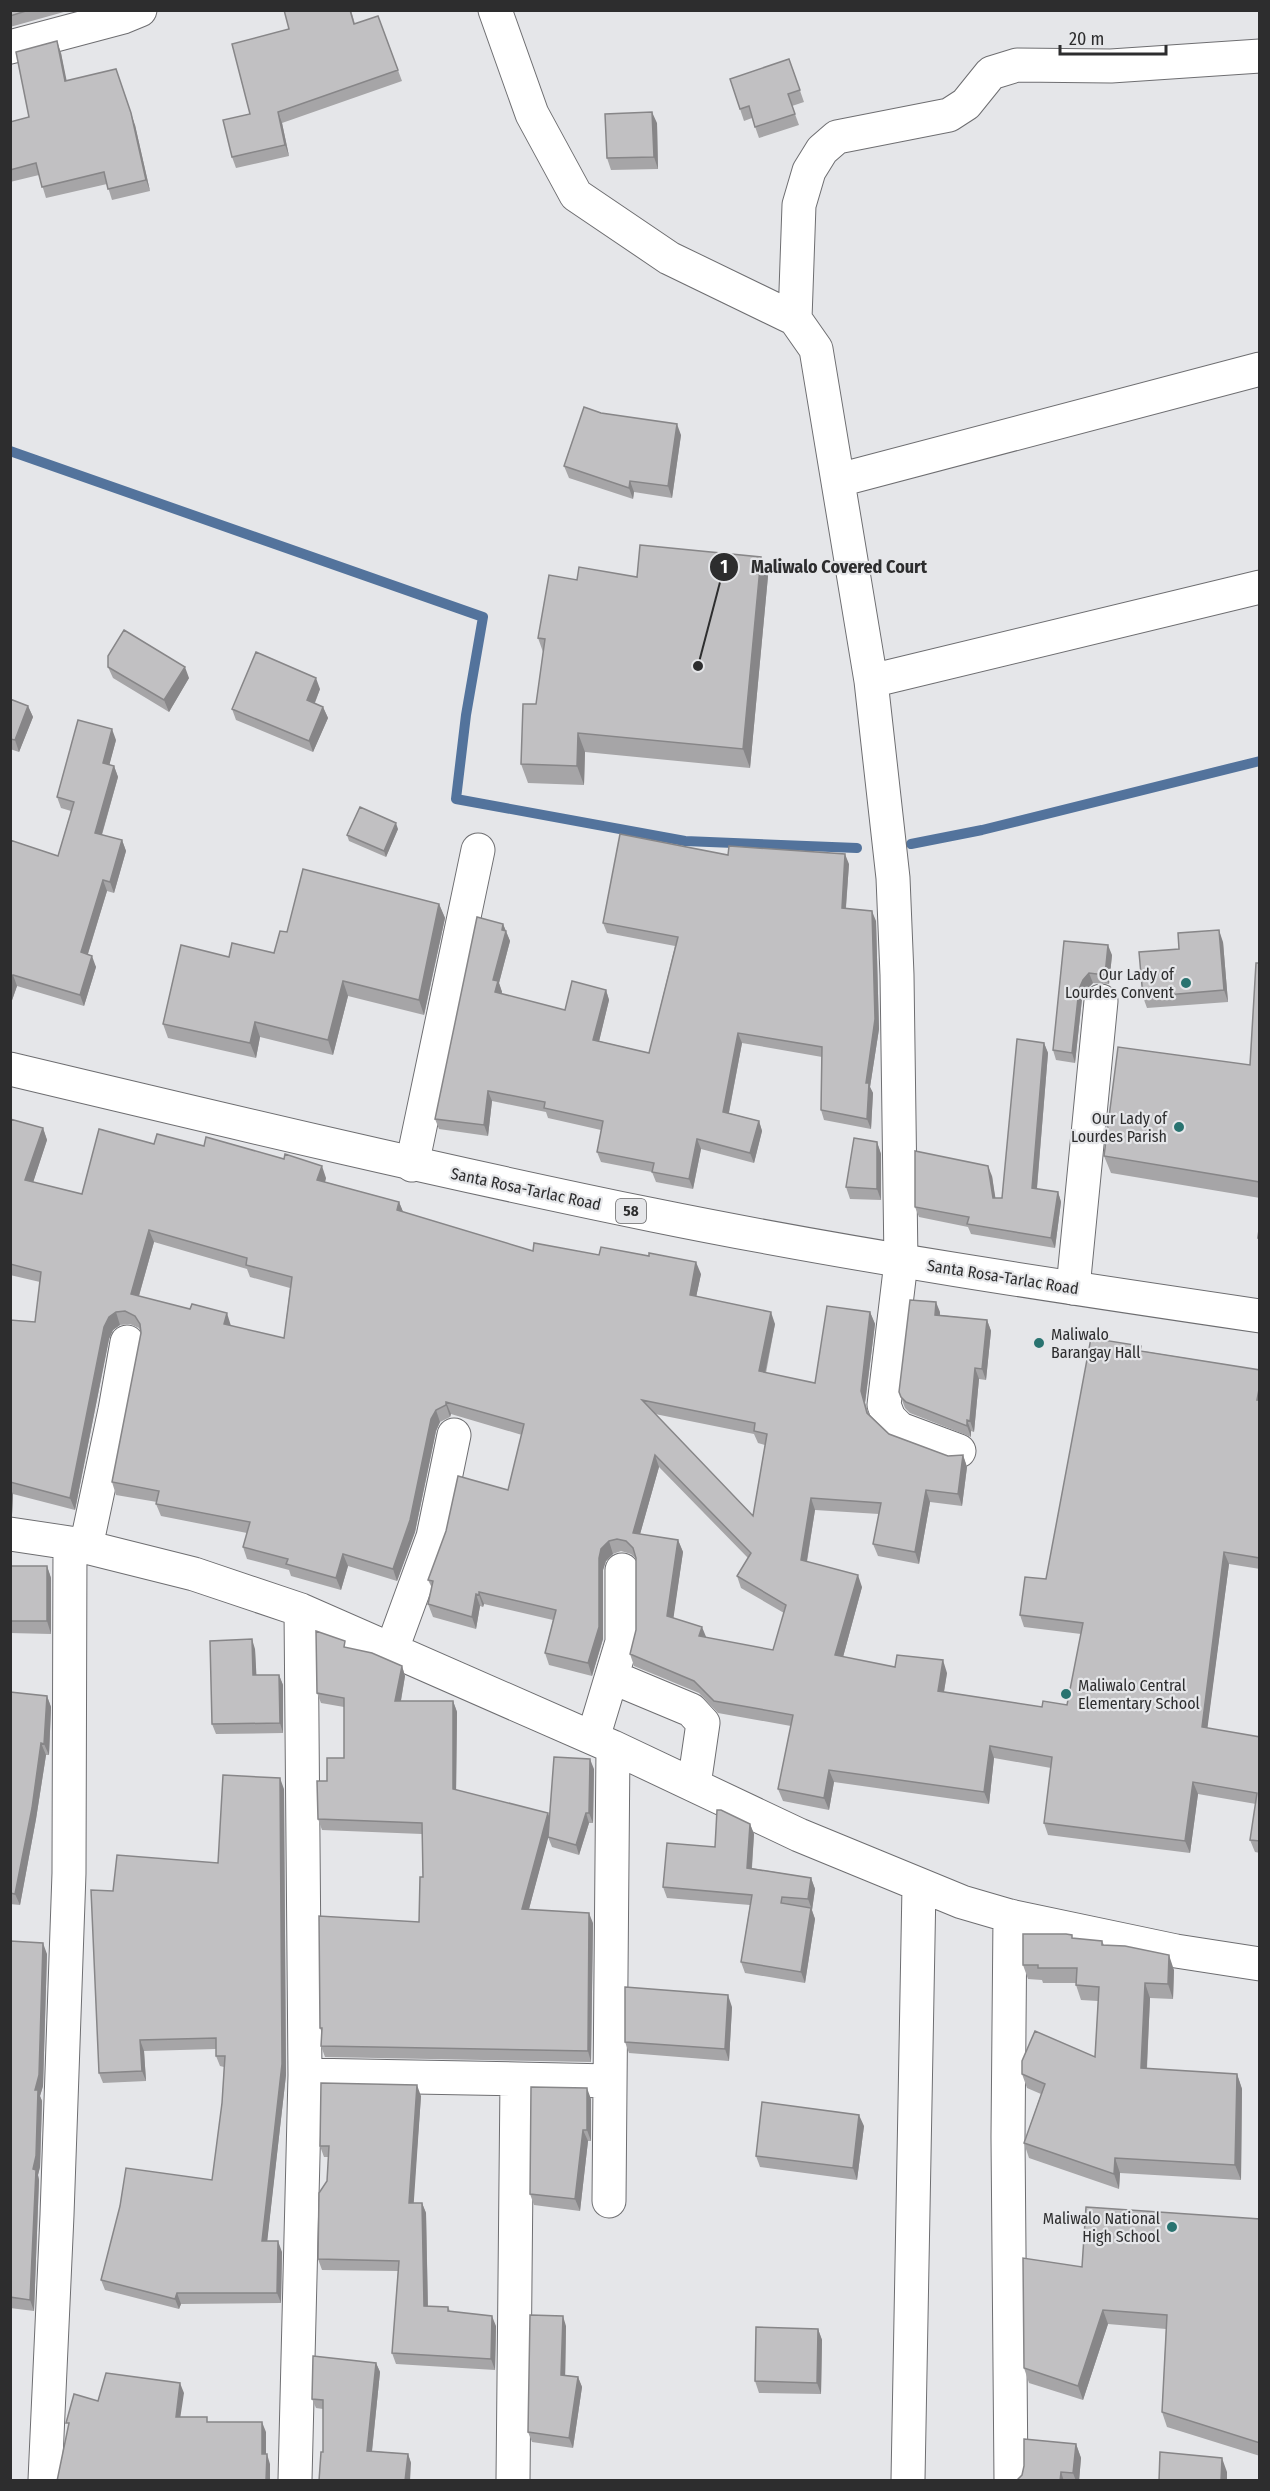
<svg xmlns="http://www.w3.org/2000/svg" width="1270" height="2491" viewBox="0 0 1270 2491" font-family="'Fira Sans Condensed',sans-serif">
<rect width="100%" height="100%" fill="#e5e6e9"/>
<g fill="none" stroke-linecap="round" stroke-linejoin="round">
<!-- stream -->
<path stroke="#53739c" stroke-width="10" d="M10 451 483 617 466 715 456 799 685 841 857 848
M911 844 982 830 1260 761"/>
<!-- minor casing -->
<g stroke="#6e6e71" stroke-width="35">
<path id="minor" d="M495 10 532 114 576 195 669 258 795 319 816 349 871 681 893 878 897 975 901 1262 884 1405 889 1418 900 1429 959 1451
M10 47 123 17 140 10
M795 319 799 205 809 171 822 150 837 137 949 115 966 104 991 73 1017 65 1111 66 1260 56
M839 480 1260 369
M871 681 1260 587
M412 1165 478 850
M1073 1288 1101 1001
M10 1534 70 1543 194 1574 301 1610 613 1747 799 1835 962 1902 1010 1916 1176 1951 1260 1964
M86 1547 115 1410 127 1342
M392 1649 433 1537 454 1435
M612 1677 691 1710 703 1723 694 1785
M593 1738 622 1642V1570
M1010 1916 1008 2137 1011 2480
M305 2075 517 2079
M609 2201 613 1747
M45 2480 57 2215 69 1873 70 1543
M295 2480 305 2075 301 1610
M513 2480 517 2079 610 2081
M908 2480 919 1886"/>
</g>
<!-- highway casing -->
<g stroke="#6e6e71" stroke-width="35">
<path id="highway" d="M10 1069C224 1120 438 1171 653 1215 854 1256 1057 1286 1260 1316"/>
</g>
<!-- minor -->
<use href="#minor" stroke="#fff" stroke-width="33"/>
<!-- highway -->
<use href="#highway" stroke="#fff" stroke-width="33"/>
</g>
<!-- wall -->
<path fill="#a6a5a7" fill-rule="evenodd" d="M10 10H71L10 27Z
M284 10H351L355 24 378 16 402 81 282 123 289 156 236 168 232 157 289 29Z
M61 53 66 81 135 125 150 191 112 200 107 184 46 198 39 175 10 182V122L29 117Z
M789 59 804 102 792 106 799 125 759 138 752 118 744 121 730 79Z
M657 123 658 169 611 170 607 158Z
M601 413 681 435 672 498 634 492 633 499 569 478 564 466Z
M761 557 768 576 750 768 585 752 584 785 528 783 521 764 536 704 543 652 538 638 577 580 637 577Z
M108 667 189 678 169 712 113 678Z
M320 689 315 703 323 707 328 718 313 752 236 720 232 709Z
M10 699 28 706 33 717 19 752 10 749Z
M116 740 109 765 114 766 118 777 102 835 122 840 126 851 114 893 107 891 88 954 96 967 84 1006 17 986 10 1006V840L58 856 71 811 61 808 57 797Z
M398 829 386 857 349 841 347 835Z
M728 855 849 864 846 908 876 921 879 1029 870 1087 873 1093 871 1129 824 1120 821 1110 822 1057 742 1043 729 1113 759 1121 762 1131 754 1163 701 1149 693 1189 656 1182 652 1172 601 1162 597 1152 601 1130 548 1118 546 1112 492 1101 488 1136 439 1129 435 1119 503 924 510 941 499 983 502 992 501 994 565 1010 606 990 609 1000 599 1041 649 1053 675 946 607 933 603 923Z
M439 904 445 918 424 1015 348 996 333 1055 260 1037 256 1058 168 1038 163 1024 229 957 274 953 287 932Z
M1064 941 1112 955 1109 984 1093 983 1086 990 1082 999 1075 1063 1056 1060 1053 1050Z
M1223 942 1228 1002 1147 1008 1143 997 1179 949Z
M1260 963V1198L1111 1173 1104 1156 1250 1065Z
M1044 1043 1048 1053 1037 1189 1058 1192 1061 1202 1055 1248 971 1234 968 1227 919 1217 915 1207 992 1176 995 1198H1002Z
M10 1119 43 1128 47 1140 33 1182 82 1194 154 1144 326 1178 325 1182 399 1202 403 1212 533 1251 701 1274 696 1297 775 1324 766 1373 815 1383 870 1312 875 1324 865 1403 869 1414 889 1434 948 1456 963 1455 967 1467 962 1506 930 1502 919 1564 878 1556 873 1544 879 1514 815 1510 807 1562 862 1587 843 1657 895 1667 947 1673 944 1692 1042 1707 1067 1705 1081 1634 1024 1627 1020 1615 1046 1579 1143 1351 1260 1370V1569L1229 1564 1207 1728 1260 1737V1853L1255 1852 1250 1840 1256 1804 1198 1794 1190 1853 1048 1835 1044 1823 1051 1768 994 1758 989 1804 834 1782 829 1810 783 1801 778 1789 791 1726 718 1713 699 1693 634 1666 630 1654 636 1630V1559L631 1554 621 1551 613 1554 606 1561 603 1570V1639L592 1676 549 1665 545 1653 553 1620 484 1604 483 1607 480 1606 476 1629 433 1617 428 1604 432 1588 428 1580 508 1490 522 1435 451 1414 450 1417 440 1422 436 1431 415 1532 397 1581 348 1566 341 1590 291 1576 289 1570 247 1559 243 1547 247 1533 161 1516 156 1504 157 1502 116 1495 112 1482 141 1333 139 1328 130 1324 120 1325 113 1330 109 1339 75 1510 13 1494 12 1515 10 1516V1320L35 1322 40 1282 10 1275ZM154 1242 247 1269 250 1277 290 1288 284 1338 231 1326 139 1296ZM655 1414 754 1434 758 1443 765 1445 753 1516ZM659 1467 748 1558 737 1576 741 1588 784 1613 773 1650 706 1638 673 1618 683 1552 678 1540 640 1534Z
M877 1142 881 1154V1200L850 1199 846 1187Z
M940 1312V1315L987 1320 991 1331 986 1380 979 1379 974 1432 971 1431V1437L910 1413 905 1408 899 1392Z
M10 1566H47L51 1578V1634L10 1633Z
M348 1648 402 1666 405 1676 401 1701H453L457 1712 456 1790 550 1818 594 1769 593 1823H589L579 1855 552 1847 548 1837 529 1909 593 1923 591 2062 325 2057 321 2046 322 2033 320 2028 419 1922 423 1877 422 1834 322 1830 318 1819 327 1781 344 1758V1707L321 1703 317 1693Z
M255 1649 256 1675H279L283 1685V1733L216 1734 212 1724Z
M10 1692 47 1696 51 1707 49 1755H46L36 1819 20 1905 10 1904Z
M284 1789 286 2075 267 2241 282 2252 281 2303 181 2304 179 2309 105 2290 101 2280 212 2180 222 2103 224 2067 220 2066 216 2056V2049L144 2051 146 2081 103 2083 99 2073 113 1891 218 1863Z
M750 1824 754 1834 752 1868 811 1878 815 1889 812 1910 815 1919 805 1983 745 1973 741 1962 750 1905 667 1898 663 1887 715 1847Z
M1073 1939 1102 1941 1104 1945 1174 1970 1173 1999 1150 1998 1147 2069 1237 2074 1242 2089 1241 2180 1120 2173 1119 2189 1029 2158 1024 2143 1041 2094 1027 2088 1022 2074 1095 2057 1098 2001 1081 2000 1076 1985V1983H1043L1042 1980 1028 1979 1023 1965Z
M10 1941 47 1954 43 2086 40 2096 42 2101 40 2167 38 2175 39 2180 34 2311 10 2308Z
M732 2007 729 2061 629 2053 625 2042Z
M421 2096 413 2203H422L426 2213 428 2306 448 2307 450 2311 496 2326 495 2370 396 2364 392 2353 398 2271 322 2270 318 2259 327 2181 329 2157H324L320 2146Z
M591 2099V2141H588L580 2211 534 2205 530 2194Z
M864 2126 857 2180 760 2167 756 2156Z
M1260 2219V2456L1167 2427 1162 2412 1166 2329 1108 2324 1083 2400 1029 2383 1024 2368 1082 2267Z
M566 2326 565 2375 578 2377 582 2387 573 2448 532 2442 528 2432Z
M818 2329 822 2340 821 2394 759 2393 755 2381Z
M376 2363 380 2372 372 2451 408 2454 411 2463 323 2452V2409L316 2408 312 2399Z
M1076 2444 1081 2458 1079 2481H1016Z"/>
<!-- shaded-wall -->
<path fill="#878688" d="M57 41 61 53 69 92 65 81Z
M116 69 135 125 150 191 146 180Z
M278 112 282 123 289 156 285 145Z
M652 112 657 123 658 169 654 157Z
M677 424 681 435 672 498 668 486Z
M630 481 634 492 633 499 629 488Z
M761 557 768 576 750 768 743 749Z
M185 667 189 678 169 712 164 700Z
M316 678 320 689 311 712 307 700Z
M28 706 33 717 19 752 15 740Z
M323 707 328 718 313 752 309 741Z
M112 729 116 740 107 774 103 763Z
M578 733 585 752 584 785 577 766Z
M114 766 118 777 99 844 95 833Z
M396 823 398 829 386 857 384 851Z
M122 840 126 851 114 893 110 882Z
M845 854 849 864 845 918 842 908Z
M103 880 107 891 85 963 81 952Z
M439 904 445 918 424 1015 419 1000Z
M872 911 876 921 879 1029 870 1087 873 1093 871 1129 867 1119 866 1083Z
M503 924 510 941 499 983 502 992 499 1003 495 992 493 980Z
M1219 930 1223 942 1228 1002 1224 990Z
M1108 945 1112 955 1109 984 1105 975Z
M92 956 96 967 84 1006 80 995Z
M1089 973 1093 983 1086 990 1082 999 1075 1063 1072 1053 1079 989 1083 980Z
M13 975 17 986 10 1006V981Z
M343 981 348 996 333 1055 328 1040Z
M606 990 609 1000 597 1050 593 1040Z
M255 1022 260 1037 256 1058 250 1043Z
M738 1033 742 1043 727 1122 723 1112Z
M1044 1043 1048 1053 1036 1198 1032 1188Z
M488 1091 492 1101 488 1136 484 1125Z
M759 1121 762 1131 754 1163 750 1153Z
M43 1128 47 1140 30 1192 25 1180Z
M697 1139 701 1149 693 1189 689 1179Z
M877 1142 881 1154V1200L877 1189Z
M322 1166 326 1178 322 1192 317 1180Z
M988 1166 992 1176 997 1208 993 1198Z
M1058 1192 1061 1202 1055 1248 1051 1238Z
M399 1202 404 1214 397 1210Z
M149 1230 154 1242 136 1306 131 1294Z
M696 1262 701 1274 694 1307 690 1295Z
M936 1302 940 1312 939 1326 935 1315Z
M116 1312 120 1325 113 1330 109 1339 75 1510 70 1498 104 1327 109 1317Z
M771 1312 775 1324 763 1383 759 1371Z
M870 1312 875 1324 865 1403 872 1425 861 1391Z
M227 1313 231 1326 224 1324Z
M987 1320 991 1331 986 1380 982 1369Z
M975 1368 979 1379 974 1432 970 1421Z
M1260 1384V1407L1257 1400Z
M446 1402 451 1414 450 1417 446 1405Z
M436 1410 440 1422 436 1431 415 1532 397 1581 393 1569 431 1419Z
M967 1420 971 1431V1437L967 1426Z
M655 1455 659 1467 637 1545 633 1533Z
M963 1455 967 1467 962 1506 958 1494Z
M10 1487 13 1494 12 1515 10 1512Z
M926 1490 930 1502 919 1564 915 1552Z
M811 1498 815 1510 805 1572 801 1560Z
M678 1540 683 1552 672 1628 667 1616Z
M609 1541 613 1554 606 1561 603 1570V1639L592 1676 588 1663 599 1558 601 1549Z
M1224 1552 1229 1564 1206 1739 1202 1727Z
M343 1554 348 1566 341 1590 336 1578Z
M47 1566 51 1578V1634L47 1621Z
M858 1575 862 1587 840 1668 835 1655Z
M479 1592 484 1604 483 1607 479 1595Z
M476 1594 480 1606 476 1629 472 1617Z
M702 1627 707 1639 699 1636Z
M252 1639 255 1649 257 1685 253 1675Z
M943 1660 947 1673 942 1703 938 1691Z
M402 1666 405 1676 399 1711 395 1701Z
M279 1675 283 1685V1733L280 1723Z
M47 1696 51 1707 49 1755 44 1744Z
M453 1701 457 1712 456 1799 453 1789Z
M41 1743 46 1755 36 1819 20 1905 15 1894Z
M990 1746 994 1758 989 1804 984 1792Z
M590 1759 594 1769 593 1823 589 1813Z
M829 1770 834 1782 829 1810 824 1798Z
M280 1778 284 1789 286 2075 266 2252 262 2241Z
M1193 1782 1198 1794 1190 1853 1185 1841Z
M548 1813 552 1824 526 1920 522 1909Z
M586 1813 589 1823 579 1855 576 1845Z
M750 1824 754 1834 751 1878 747 1868Z
M811 1878 815 1889 812 1910 808 1899Z
M811 1908 815 1919 805 1983 801 1972Z
M589 1913 593 1923 591 2062 588 2051Z
M43 1943 47 1954 43 2086 40 2096 42 2101 40 2167 38 2175 39 2180 34 2311 30 2300 33 2169 35 2090Z
M1169 1955 1174 1970 1173 1999 1168 1984Z
M1145 1983 1150 1998 1146 2083 1141 2068Z
M728 1995 732 2007 729 2061 725 2049Z
M140 2040 144 2051 146 2081 142 2071Z
M1237 2074 1242 2089 1241 2180 1235 2165Z
M417 2085 421 2096 413 2214 409 2203Z
M587 2088 591 2099V2141L587 2130Z
M859 2115 864 2126 857 2180 853 2168Z
M583 2130 588 2141 580 2211 575 2199Z
M1115 2158 1120 2173 1119 2189 1114 2174Z
M422 2203 426 2213 428 2316 424 2306Z
M278 2241 282 2252 281 2303 277 2293Z
M177 2293 181 2304 179 2309 175 2299Z
M1103 2310 1108 2324 1083 2400 1078 2386Z
M492 2316 496 2326 495 2370 491 2359Z
M563 2316 566 2326 565 2385 561 2375Z
M818 2329 822 2340 821 2394 817 2383Z
M376 2363 380 2372 371 2460 367 2451Z
M578 2377 582 2387 573 2448 569 2438Z
M180 2383 184 2393 179 2426 176 2417Z
M262 2422 266 2432V2463L262 2454Z
M1076 2444 1081 2458 1079 2481H1076L1073 2473Z
M267 2454 270 2464V2481H266Z
M408 2454 411 2463 410 2481H405Z
M1222 2458 1227 2472V2481H1221Z
M1061 2472 1064 2481H1060Z"/>
<!-- building -->
<path fill="#c1c0c2" stroke="#878688" stroke-width="1.5" fill-rule="evenodd" d="M10 10H29L10 16Z
M284 10H350L354 24 378 16 398 70 278 112 285 145 232 157 223 120 250 114 232 44 289 29Z
M57 41 65 81 116 69 131 113 146 180 108 189 104 172 42 187 36 163 10 170V122L29 117 16 52Z
M789 59 800 90 788 94 795 114 755 127 749 106 740 109 730 79Z
M652 112 654 157 607 158 605 114Z
M584 407 601 413 677 424 668 486 630 481 629 488 564 466Z
M640 545 761 557 743 749 578 733 577 766 521 764 523 704H536L545 639 538 638 549 575 577 580 579 567 637 577Z
M124 630 185 667 164 700 108 667V656Z
M256 652 316 678 307 700 323 707 309 741 232 709Z
M10 699 28 706 15 740 10 739Z
M78 720 112 729 103 763 114 766 95 833 122 840 110 882 103 880 81 952 92 956 80 995 13 975 10 981V840L58 856 74 802 57 797Z
M360 807 396 823 384 851 347 835Z
M620 834 728 855 729 846 845 854 842 908 872 911 875 1019 866 1083H869L867 1119 821 1110 822 1047 738 1033 723 1112 759 1121 750 1153 697 1139 689 1179 652 1172 654 1163 597 1152 603 1121 544 1108 545 1102 488 1091 484 1125 435 1119 477 917 503 924 502 930 506 931 493 980 498 981 495 992 565 1010 572 981 606 990 593 1040 649 1053 678 937 603 923Z
M303 869 439 904 419 1000 343 981 328 1040 255 1022 250 1043 163 1024 181 945 229 957 232 943 274 953 280 931 287 932Z
M1219 930 1224 990 1143 997 1139 952 1179 949 1178 933Z
M1064 941 1108 945 1105 975 1089 973 1083 980 1079 989 1072 1053 1053 1050Z
M1256 963H1260V1115H1259L1260 1182 1104 1156 1118 1047 1250 1065Z
M1017 1039 1044 1043 1032 1188 1058 1192 1051 1238 967 1224 969 1217 915 1207V1151L988 1166 993 1198H1002Z
M10 1119 43 1128 25 1180 82 1194 99 1129 154 1144 157 1134 204 1146 206 1137 284 1159 285 1154 322 1166 317 1180 399 1202 397 1210 533 1251 534 1243 599 1255 601 1247 649 1256V1253L696 1262 690 1295 771 1312 759 1371 815 1383 827 1306 870 1312 861 1391 867 1413 889 1434 948 1456 963 1455 958 1494 926 1490 915 1552 873 1544 881 1503 811 1498 801 1560 858 1575 835 1655 895 1667 897 1655 943 1660 938 1691 1042 1707 1043 1701 1067 1705 1083 1623 1020 1615 1025 1577 1046 1579 1091 1338 1141 1346 1140 1351 1260 1370V1384L1257 1400H1260V1558L1224 1552 1202 1727 1260 1737V1841L1250 1840 1257 1793 1193 1782 1185 1841 1044 1823 1052 1757 990 1746 984 1792 829 1770 824 1798 778 1789 793 1715 714 1701 694 1681 630 1654 636 1630V1558L633 1548 626 1541 617 1539 609 1541 601 1549 599 1558V1627L588 1663 545 1653 556 1610 479 1592V1595L476 1594 472 1617 428 1604 433 1581 428 1580 446 1531 458 1476 508 1490 524 1424 446 1402V1405L436 1410 431 1419 410 1520 393 1569 343 1554 336 1578 286 1564 288 1559 243 1547 250 1522 156 1504 159 1491 112 1482 141 1333 140 1324 135 1316 125 1311 116 1312 109 1317 104 1327 70 1498 10 1482V1320L35 1322 41 1272 10 1264ZM149 1230 247 1258 246 1265 292 1277 284 1338 224 1324 227 1313 192 1304 190 1309 131 1294ZM642 1400 755 1423 754 1431 767 1434 753 1516ZM655 1455 751 1553 737 1576 786 1605 773 1650 699 1636 702 1627 667 1616 678 1540 633 1533Z
M854 1138 877 1142V1189L846 1187Z
M1260 1221V1238H1258Z
M910 1300 936 1302 935 1315 987 1320 982 1369 975 1368 970 1421 967 1420V1426L906 1402 901 1397 899 1392Z
M10 1566H47V1621H10Z
M316 1631 345 1641 344 1647 372 1653 402 1666 395 1701H453V1789L548 1813 522 1909 589 1913 588 2051 321 2046 322 2028H320L319 1916 419 1922 420 1877H423L422 1823 318 1819 317 1781H327V1758H344V1698L317 1693Z
M252 1639 253 1675H279L280 1723 212 1724 210 1641Z
M10 1692 47 1696 44 1744 41 1743 32 1808 15 1894 10 1893Z
M554 1757 590 1759 589 1813H586L576 1845 548 1837Z
M223 1775 280 1778 282 2064 262 2241H278L277 2293H177L175 2299 101 2280 120 2206 126 2168 212 2180 222 2103 225 2056H216V2038L140 2040 142 2071 99 2073 91 1890 113 1891 117 1855 218 1863Z
M717 1810H721L750 1824 747 1868 811 1878 808 1899 782 1897 781 1903 811 1908 801 1972 741 1962 752 1895 663 1887 667 1843 715 1847Z
M1023 1934H1066L1072 1935V1938L1102 1941V1945L1125 1946 1169 1955 1168 1984 1145 1983 1141 2068 1237 2074 1235 2165 1115 2158 1114 2174 1024 2143 1045 2084 1022 2074V2061L1035 2031 1095 2057 1099 1987 1076 1985 1077 1968H1038V1965H1023Z
M10 1941 43 1943 39 2075 35 2090H38L36 2156 33 2169 36 2170 30 2300 10 2297Z
M625 1987 728 1995 725 2049 625 2042Z
M321 2083 417 2085 409 2203H422L424 2306 448 2307V2311L492 2316 491 2359 392 2353 399 2261 318 2259 319 2193 327 2181 329 2146H320Z
M531 2087 587 2088V2130H583L575 2199 530 2194Z
M762 2102 859 2115 853 2168 756 2156Z
M1086 2207 1260 2219V2443L1162 2412 1167 2315 1103 2310 1078 2386 1024 2368 1023 2258 1082 2267Z
M530 2315 563 2316 561 2375 578 2377 569 2438 528 2432Z
M756 2327 818 2329 817 2383 755 2381Z
M313 2356 376 2363 367 2451 408 2454 405 2481H319L321 2452H323V2400L312 2399Z
M106 2373 180 2383 176 2417H207V2422H262V2454H267L266 2481H57L69 2423H66L74 2394 98 2401Z
M1024 2439 1076 2444 1073 2473 1061 2472 1060 2481H1016L1022 2475 1024 2466Z
M1160 2452 1222 2458 1221 2481H1159Z"/>
<!-- markers -->
<g fill="#297370" stroke="#e5e6e9" stroke-width="2">
<circle cx="1186" cy="983" r="6"/>
<circle cx="1179" cy="1127" r="6"/>
<circle cx="1039" cy="1343" r="6"/>
<circle cx="1066" cy="1694" r="6"/>
<circle cx="1172" cy="2227" r="6"/>
</g>
<g text-anchor="middle" dominant-baseline="central" stroke-width="4.5" stroke-linejoin="round" paint-order="stroke">
<!-- shield labels -->
<rect fill="#e5e6e9" stroke="#646466" stroke-width="1.5" x="616" y="1199" width="30" height="24" rx="4.5"/>
<g font-size="15" font-weight="bold" fill="#2d2d2e">
<text x="631" y="1211">58</text>
</g>
<!-- poi labels -->
<g font-size="16" fill="#2d2d2e" stroke="#e5e6e9" text-anchor="end">
<text x="1174" y="974">Our Lady of<tspan x="1174" dy="18">Lourdes Convent</tspan></text>
<text x="1167" y="1118">Our Lady of<tspan x="1167" dy="18">Lourdes Parish</tspan></text>
<text x="1051" y="1334" text-anchor="start">Maliwalo<tspan x="1051" dy="18">Barangay Hall</tspan></text>
<text x="1078" y="1685" text-anchor="start">Maliwalo Central<tspan x="1078" dy="18">Elementary School</tspan></text>
<text x="1160" y="2218">Maliwalo National<tspan x="1160" dy="18">High School</tspan></text>
</g>
<!-- street labels -->
<g font-size="16" fill="#2d2d2e" stroke="#e5e6e9">
<text transform="translate(526 1189) rotate(12)">Santa Rosa-Tarlac Road</text>
<text transform="translate(1003 1277) rotate(9)">Santa Rosa-Tarlac Road</text>
</g>
</g>
<!-- callouts -->
<path fill="none" stroke="#2d2d2e" stroke-width="2" d="M698 666L724 567"/>
<g fill="#2d2d2e" stroke="#e5e6e9" stroke-width="2">
<circle cx="698" cy="666" r="6"/>
<circle cx="724" cy="567" r="15"/>
</g>
<g font-size="18" text-anchor="middle" font-weight="bold" fill="#fff">
<text x="724" y="573">1</text>
</g>
<g font-size="18" text-anchor="middle" font-weight="bold" fill="#2d2d2e" stroke="#e5e6e9" stroke-width="4.5" stroke-linejoin="round" paint-order="stroke">
<text x="839" y="573">Maliwalo Covered Court</text>
</g>
<!-- border -->
<rect width="1270" height="2491" fill="none" stroke="#2d2d2e" stroke-width="24"/>
<!-- scale -->
<path d="M1060 45v9h106v-9" fill="none" stroke="#2d2d2e" stroke-width="3"/>
<text x="1069" y="45" font-size="18" fill="#2d2d2e" stroke="#e5e6e9" stroke-width="4.5" paint-order="stroke">20 m</text>
</svg>
